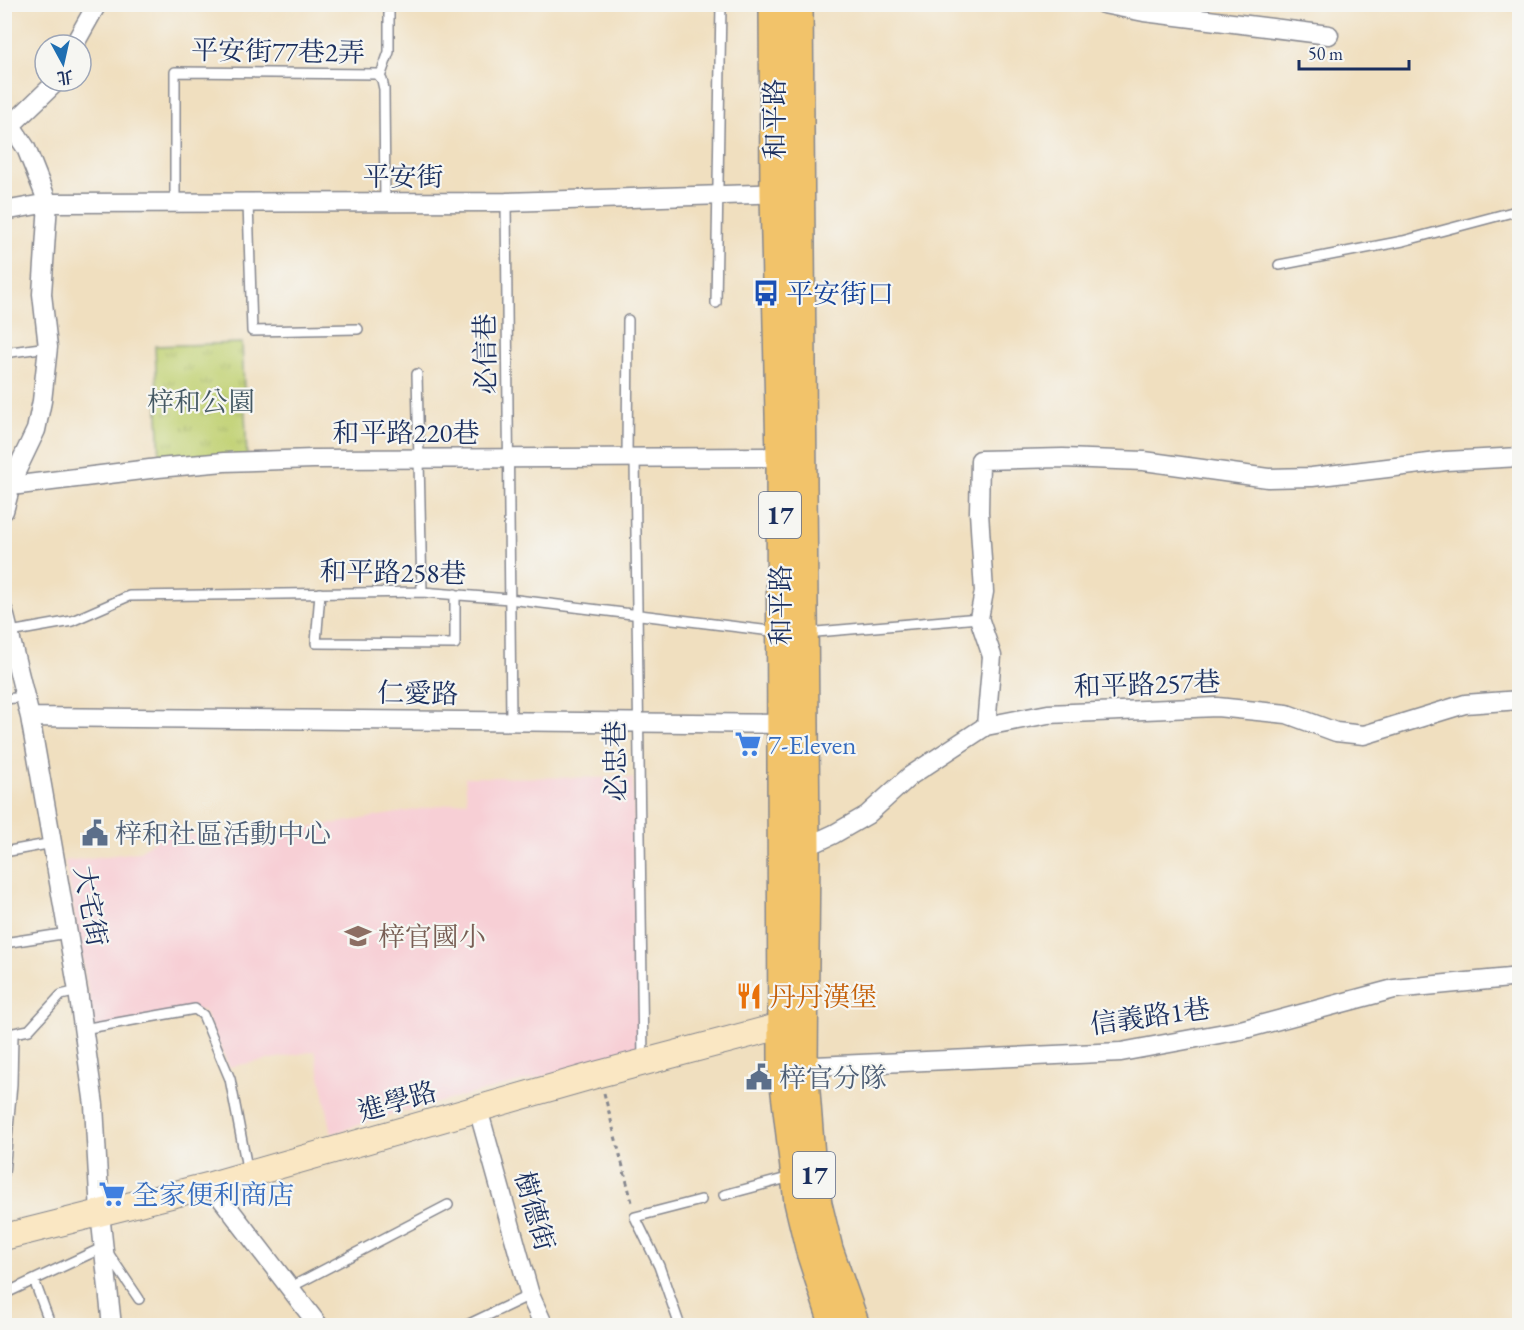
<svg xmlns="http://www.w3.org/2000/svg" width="1524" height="1330" viewBox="0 0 1524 1330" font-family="'EB Garamond','Noto Serif TC',serif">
<defs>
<pattern id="park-tufts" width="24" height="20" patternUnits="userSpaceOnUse" patternTransform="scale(1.5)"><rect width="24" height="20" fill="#c1d173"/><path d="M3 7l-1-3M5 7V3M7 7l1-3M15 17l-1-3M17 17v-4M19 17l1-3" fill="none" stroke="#a5b466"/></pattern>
</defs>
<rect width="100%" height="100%" fill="#f6f6f2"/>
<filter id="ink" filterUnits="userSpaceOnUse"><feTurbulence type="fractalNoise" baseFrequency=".0167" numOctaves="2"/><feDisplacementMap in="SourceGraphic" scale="12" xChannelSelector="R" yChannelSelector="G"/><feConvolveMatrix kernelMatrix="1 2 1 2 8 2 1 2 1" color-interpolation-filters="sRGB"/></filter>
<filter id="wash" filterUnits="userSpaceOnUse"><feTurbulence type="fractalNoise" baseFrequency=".008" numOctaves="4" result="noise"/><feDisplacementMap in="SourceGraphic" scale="24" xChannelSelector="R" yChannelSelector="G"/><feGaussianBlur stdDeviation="1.35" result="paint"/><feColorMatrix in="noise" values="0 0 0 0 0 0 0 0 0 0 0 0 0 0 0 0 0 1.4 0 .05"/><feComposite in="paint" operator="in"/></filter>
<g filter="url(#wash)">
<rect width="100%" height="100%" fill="#f0dfbf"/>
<!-- built -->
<path fill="#f7cfd5" d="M465 777 633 778 640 1052 385 1116 332 1134 315 1051 229 1067 203 1010 95 1031 65 861 139 852 163 834 177 833 239 840 467 801Z"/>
<!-- park -->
<path fill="url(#park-tufts)" stroke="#6e8068" stroke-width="1.5" d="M242 343 247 457 160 460 155 346Z"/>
</g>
<g filter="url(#ink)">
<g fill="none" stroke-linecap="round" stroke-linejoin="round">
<!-- lane casing -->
<g stroke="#86878e" stroke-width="12">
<path id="lane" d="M380 77 382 80 384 89 385 203
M380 77 389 52V4
M175 202V72L377 74 380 77
M248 202 252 331 358 329
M506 202 511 721
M1279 265 1403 241 1520 210
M716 303 721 4
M4 353 48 347
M417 374 422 592
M627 458 628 320
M635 458 643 1062
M320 593 316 643 455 644V594
M10 632 72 621 129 596 422 592 509 599 779 632
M805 633 979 618
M4 699 26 697
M4 852 53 843
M4 943 68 933
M83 1029 195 1009 203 1015 230 1079 248 1173
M4 1035 29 1030 61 995 78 991
M4 1173 12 1084 13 1034
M724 1195 791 1177
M34 1280 51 1326
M291 1287 448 1205
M4 1294 104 1247 139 1299
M465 1326 530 1295
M680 1326 659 1266 635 1217 701 1200"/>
</g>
<!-- street casing -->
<g stroke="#86878e" stroke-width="21">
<path id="street" d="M1103 4 1144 12 1329 35
M74 45 97 4
M4 122 12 127 26 148 48 203 42 294 48 347 42 401 36 430 13 478 4 511
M4 132 52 86 55 81
M4 211 48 203 506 202 785 193
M11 486 158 468 224 462 313 459 790 457
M4 612 30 717 78 991 94 1105 100 1213 112 1326
M30 717 792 724
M986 726 992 656 979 618 984 592 979 512 980 460 1063 458 1144 461 1268 478 1312 477 1446 461 1520 457
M806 847 834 834 867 815 910 776 986 726 1048 714 1217 707 1287 714 1336 732 1364 735 1465 704 1520 700
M793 1067 1121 1052 1241 1030 1394 989 1520 977
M478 1109 530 1295 544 1326
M211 1185 319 1326"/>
</g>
<!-- secondary casing -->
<g stroke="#86878e" stroke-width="28">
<path id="secondary" d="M4 1237 211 1185 599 1074 800 1021"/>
</g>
<!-- primary casing -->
<g stroke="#86878e" stroke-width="30">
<path id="primary" d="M773 4 774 194 780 457 782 1068 798 1202 810 1252 834 1326
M799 4 806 847 804 1066 811 1156 818 1204 829 1249 856 1326"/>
</g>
<!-- path -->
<path stroke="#86878e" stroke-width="3" stroke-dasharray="4.5 4.5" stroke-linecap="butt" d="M604 1093 633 1206"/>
<!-- lane -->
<use href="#lane" stroke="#fff" stroke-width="9"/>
<!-- street -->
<use href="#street" stroke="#fff" stroke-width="18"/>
<!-- secondary -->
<use href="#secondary" stroke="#fae7c3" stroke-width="26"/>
<!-- primary -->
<use href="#primary" stroke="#f2c36a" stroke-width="27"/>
</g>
</g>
<!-- icons -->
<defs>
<g id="bus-bare" transform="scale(2.07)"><path d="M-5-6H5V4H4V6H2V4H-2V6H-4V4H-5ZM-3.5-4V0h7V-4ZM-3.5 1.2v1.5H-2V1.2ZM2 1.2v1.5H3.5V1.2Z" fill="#1a4fb4" stroke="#f6f6f2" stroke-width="2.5" paint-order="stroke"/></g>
<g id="supermarket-bare" transform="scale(2.07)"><path d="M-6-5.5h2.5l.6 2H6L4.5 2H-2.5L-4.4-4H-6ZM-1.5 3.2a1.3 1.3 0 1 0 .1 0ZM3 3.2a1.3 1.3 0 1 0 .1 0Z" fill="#3f7fe0" stroke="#f6f6f2" stroke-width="2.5" paint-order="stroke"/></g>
<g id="civic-bare" transform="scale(2.07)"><path d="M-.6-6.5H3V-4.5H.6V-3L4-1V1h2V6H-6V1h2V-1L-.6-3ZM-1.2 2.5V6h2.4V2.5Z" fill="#5c6f8a" stroke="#f6f6f2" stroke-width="2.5" paint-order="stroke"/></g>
<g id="school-bare" transform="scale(2.07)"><path d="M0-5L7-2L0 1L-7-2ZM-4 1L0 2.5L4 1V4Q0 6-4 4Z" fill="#8d6e63" stroke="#f6f6f2" stroke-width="2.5" paint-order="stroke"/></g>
<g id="restaurant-bare" transform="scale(2.07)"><path d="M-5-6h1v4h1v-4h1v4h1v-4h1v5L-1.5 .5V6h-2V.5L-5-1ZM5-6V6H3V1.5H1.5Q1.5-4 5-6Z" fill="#e8710a" stroke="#f6f6f2" stroke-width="2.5" paint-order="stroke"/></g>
</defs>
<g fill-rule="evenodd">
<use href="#bus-bare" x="766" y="293"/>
<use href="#supermarket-bare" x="748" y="744"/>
<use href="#civic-bare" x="95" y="833"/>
<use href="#school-bare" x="358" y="936"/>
<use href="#restaurant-bare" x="749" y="996"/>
<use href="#civic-bare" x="759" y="1077"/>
<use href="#supermarket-bare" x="112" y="1194"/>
</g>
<g text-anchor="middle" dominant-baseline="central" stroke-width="4.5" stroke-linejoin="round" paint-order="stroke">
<!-- shield labels -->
<g fill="#f6f6f2" stroke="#5d6b8a" stroke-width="1.5">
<rect x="759" y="492" width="42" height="46" rx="4.5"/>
<rect x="793" y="1152" width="42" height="46" rx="4.5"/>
</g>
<g font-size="26" font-weight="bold" fill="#1b2f5e">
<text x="780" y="515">17</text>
<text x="814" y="1175">17</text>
</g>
<!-- street labels -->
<g font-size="27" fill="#1b2f5e" stroke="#f6f6f2">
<text transform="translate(278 51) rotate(1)">平安街77巷2弄</text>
<text transform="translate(774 119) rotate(-90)">和平路</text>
<text x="403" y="176">平安街</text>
<text transform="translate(485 354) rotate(-91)">必信巷</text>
<text x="406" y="432">和平路220巷</text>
<text transform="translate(393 572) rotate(1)">和平路258巷</text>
<text transform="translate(780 605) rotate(-90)">和平路</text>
<text transform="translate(1147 684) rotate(-2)">和平路257巷</text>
<text transform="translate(418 693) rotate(1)">仁愛路</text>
<text transform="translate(615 761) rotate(-91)">必忠巷</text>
<text transform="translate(91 906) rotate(80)">大宅街</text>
<text transform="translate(1150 1016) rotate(-8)">信義路1巷</text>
<text transform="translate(397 1101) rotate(-16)">進學路</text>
<text transform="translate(535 1211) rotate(74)">樹德街</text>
</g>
<!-- transit labels -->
<g font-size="27" fill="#164399" stroke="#f6f6f2" text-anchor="start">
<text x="786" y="293">平安街口</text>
</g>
<!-- park labels -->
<g font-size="27" fill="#445863" stroke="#f6f6f2">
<text x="201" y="401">梓和公園</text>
</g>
<!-- shop labels -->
<g font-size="27" fill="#366cbe" stroke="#f6f6f2" text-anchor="start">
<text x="768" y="744">7-Eleven</text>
<text x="132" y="1194">全家便利商店</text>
</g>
<!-- service labels -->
<g font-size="27" fill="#4e5e75" stroke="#f6f6f2" text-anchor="start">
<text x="115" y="833">梓和社區活動中心</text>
<text x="779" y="1077">梓官分隊</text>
</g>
<!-- education labels -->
<g font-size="27" fill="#785e54" stroke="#f6f6f2" text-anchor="start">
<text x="378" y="936">梓官國小</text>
</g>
<!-- food labels -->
<g font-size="27" fill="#c56008" stroke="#f6f6f2" text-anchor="start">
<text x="769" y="996">丹丹漢堡</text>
</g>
</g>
<!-- margin -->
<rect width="1524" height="1330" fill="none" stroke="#f6f6f2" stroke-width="24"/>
<!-- north arrow -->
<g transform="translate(63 63) rotate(172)"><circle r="28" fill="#f6f6f2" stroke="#9ea6b7" stroke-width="1.5"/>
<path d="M0-4.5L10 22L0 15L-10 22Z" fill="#1f6fb2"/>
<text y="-9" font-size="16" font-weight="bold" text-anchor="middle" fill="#1b2f5e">北</text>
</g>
<!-- scale -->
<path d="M1299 60v9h110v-9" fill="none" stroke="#1b2f5e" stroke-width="3"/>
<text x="1308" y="60" font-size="18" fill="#1b2f5e" stroke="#f6f6f2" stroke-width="4.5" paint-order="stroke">50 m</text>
</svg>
